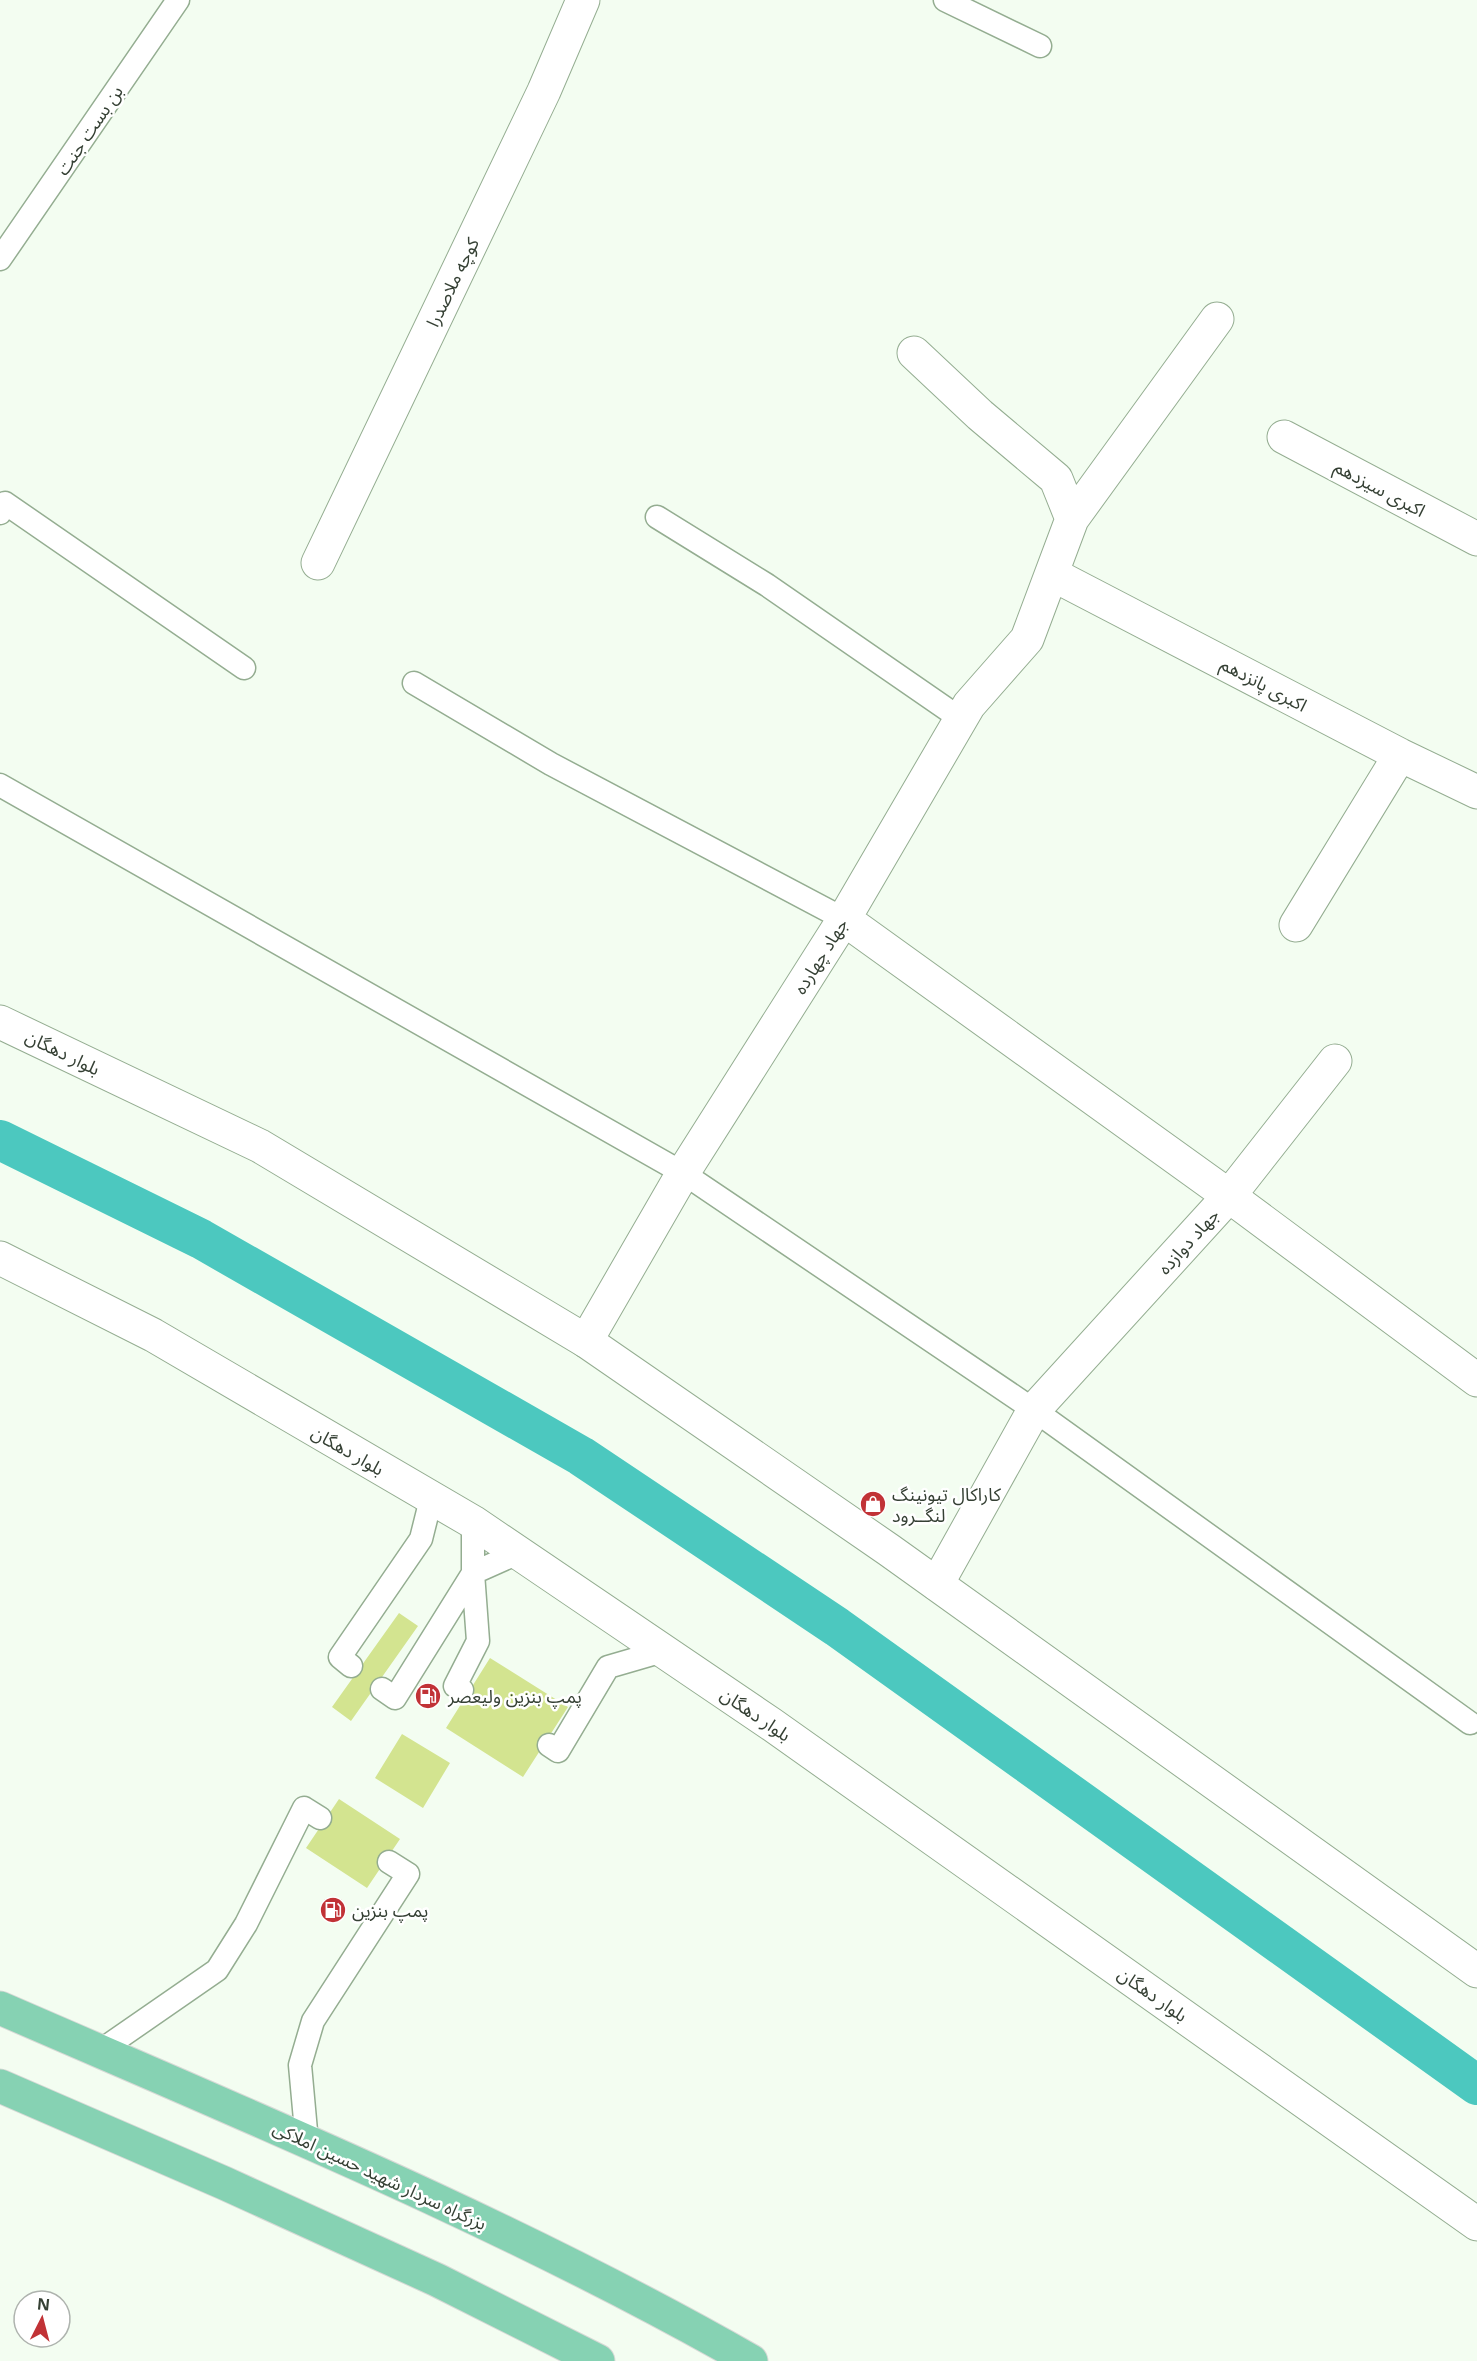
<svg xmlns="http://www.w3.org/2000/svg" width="1477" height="2361" viewBox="0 0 1477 2361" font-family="'Noto Sans','Noto Sans Arabic',sans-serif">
<rect width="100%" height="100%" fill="#f3fdf1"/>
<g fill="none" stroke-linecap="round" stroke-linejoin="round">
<!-- canal -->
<path stroke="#4cc8bf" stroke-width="40" d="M0 1140 201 1239 581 1456 837 1627 1477 2085"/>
</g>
<!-- building -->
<path fill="#d3e490" d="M399 1613 418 1626 351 1721 332 1707Z
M490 1658 568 1707 523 1777 446 1728Z
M402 1734 450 1763 423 1808 375 1778Z
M339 1799 400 1839 367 1888 306 1848Z"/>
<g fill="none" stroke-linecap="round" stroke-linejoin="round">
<!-- service casing -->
<g stroke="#94ad91" stroke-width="25">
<path id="service" d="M945 0 1040 46
M0 259 178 0
M0 513 5 503 244 668
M657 517 767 585 961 719
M414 683 551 764 844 919
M0 785 683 1173 1034 1410 1470 1723
M351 1666 340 1657 421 1539 431 1499
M382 1689 395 1698 473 1573 518 1553
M462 1690 455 1686 478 1641 473 1573V1522
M549 1745 558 1751 608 1667 663 1651
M100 2051 217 1970 246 1924 304 1808 320 1818
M307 2142 300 2065 313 2021 408 1874 389 1862"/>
</g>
<!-- minor casing -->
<g stroke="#94ad91" stroke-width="35">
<path id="minor" d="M1284 437 1477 539
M1072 519 1217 319
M318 563 544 91 583 0
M1052 574 1400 755 1477 792
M844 919 1229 1196 1034 1410 937 1584
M1296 925 1400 755
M1335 1061 1229 1196 1477 1380
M586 1341 683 1173 844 919 969 705 1027 639 1072 519 1056 479 980 415 914 353"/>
</g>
<!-- secondary casing -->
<g stroke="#94ad91" stroke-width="35">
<path id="secondary" d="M0 1022 260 1146 586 1341 889 1550 1477 1971
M0 1258 153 1335 473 1522 771 1724 1477 2224"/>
</g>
<!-- trunk casing -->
<g stroke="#d7d9d6" stroke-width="35">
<path id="trunk" d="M0 2008C253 2118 511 2224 751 2361
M0 2086 224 2183 437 2280 598 2361"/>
</g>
<!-- service -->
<use href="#service" stroke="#fff" stroke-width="22"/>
<!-- minor -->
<use href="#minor" stroke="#fff" stroke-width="33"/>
<!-- secondary -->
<use href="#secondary" stroke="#fff" stroke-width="33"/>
<!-- trunk -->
<use href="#trunk" stroke="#86d2b3" stroke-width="33"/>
</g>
<!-- icons -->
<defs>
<g id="shop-disc" transform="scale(1.35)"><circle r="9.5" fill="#c13236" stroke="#fff"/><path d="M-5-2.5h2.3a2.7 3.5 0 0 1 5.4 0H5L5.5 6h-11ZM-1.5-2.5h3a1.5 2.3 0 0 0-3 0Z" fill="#fff"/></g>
<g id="fuel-disc" transform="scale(1.35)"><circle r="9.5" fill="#c13236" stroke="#fff"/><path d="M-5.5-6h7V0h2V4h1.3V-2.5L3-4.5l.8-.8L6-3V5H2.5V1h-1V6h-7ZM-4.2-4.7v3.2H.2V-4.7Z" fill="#fff"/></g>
</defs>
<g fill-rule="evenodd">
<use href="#shop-disc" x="873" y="1504"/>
<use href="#fuel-disc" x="428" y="1696"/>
<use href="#fuel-disc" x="333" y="1910"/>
</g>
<g text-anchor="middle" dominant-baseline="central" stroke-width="5" stroke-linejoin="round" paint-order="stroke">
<!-- street labels -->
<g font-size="18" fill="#354034" stroke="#fff">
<text transform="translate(89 130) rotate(-56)">بن بست جنت</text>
<text transform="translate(452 282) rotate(-64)">کوچه ملاصدرا</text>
<text transform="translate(1380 488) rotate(28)">اکبری سیزدهم</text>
<text transform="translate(1264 684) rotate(28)">اکبری پانزدهم</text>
<text transform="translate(820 956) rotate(-58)">جهاد چهارده</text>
<text transform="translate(63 1052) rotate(26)">بلوار دهگان</text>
<text transform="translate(1188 1241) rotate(-48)">جهاد دوازده</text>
<text transform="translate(348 1450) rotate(30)">بلوار دهگان</text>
<text transform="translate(756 1714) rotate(34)">بلوار دهگان</text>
<text transform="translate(1153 1994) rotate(35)">بلوار دهگان</text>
<text transform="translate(380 2175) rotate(25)">بزرگراه سردار شهید حسین املاکی</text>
</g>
<!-- poi labels -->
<g font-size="18" fill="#354034" stroke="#fff" text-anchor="start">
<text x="892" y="1494">کاراکال تیونینگ<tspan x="892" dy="21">لنگــرود</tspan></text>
<text x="448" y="1696">پمپ بنزین ولیعصر</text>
<text x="352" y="1910">پمپ بنزین</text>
</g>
</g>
<!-- north arrow -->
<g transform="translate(42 2319) rotate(6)"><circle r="28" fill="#ffffff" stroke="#aeb3ae" stroke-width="1.5"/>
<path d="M0-4.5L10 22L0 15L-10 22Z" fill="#c13236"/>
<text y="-9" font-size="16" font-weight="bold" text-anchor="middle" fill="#354034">N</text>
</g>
</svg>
